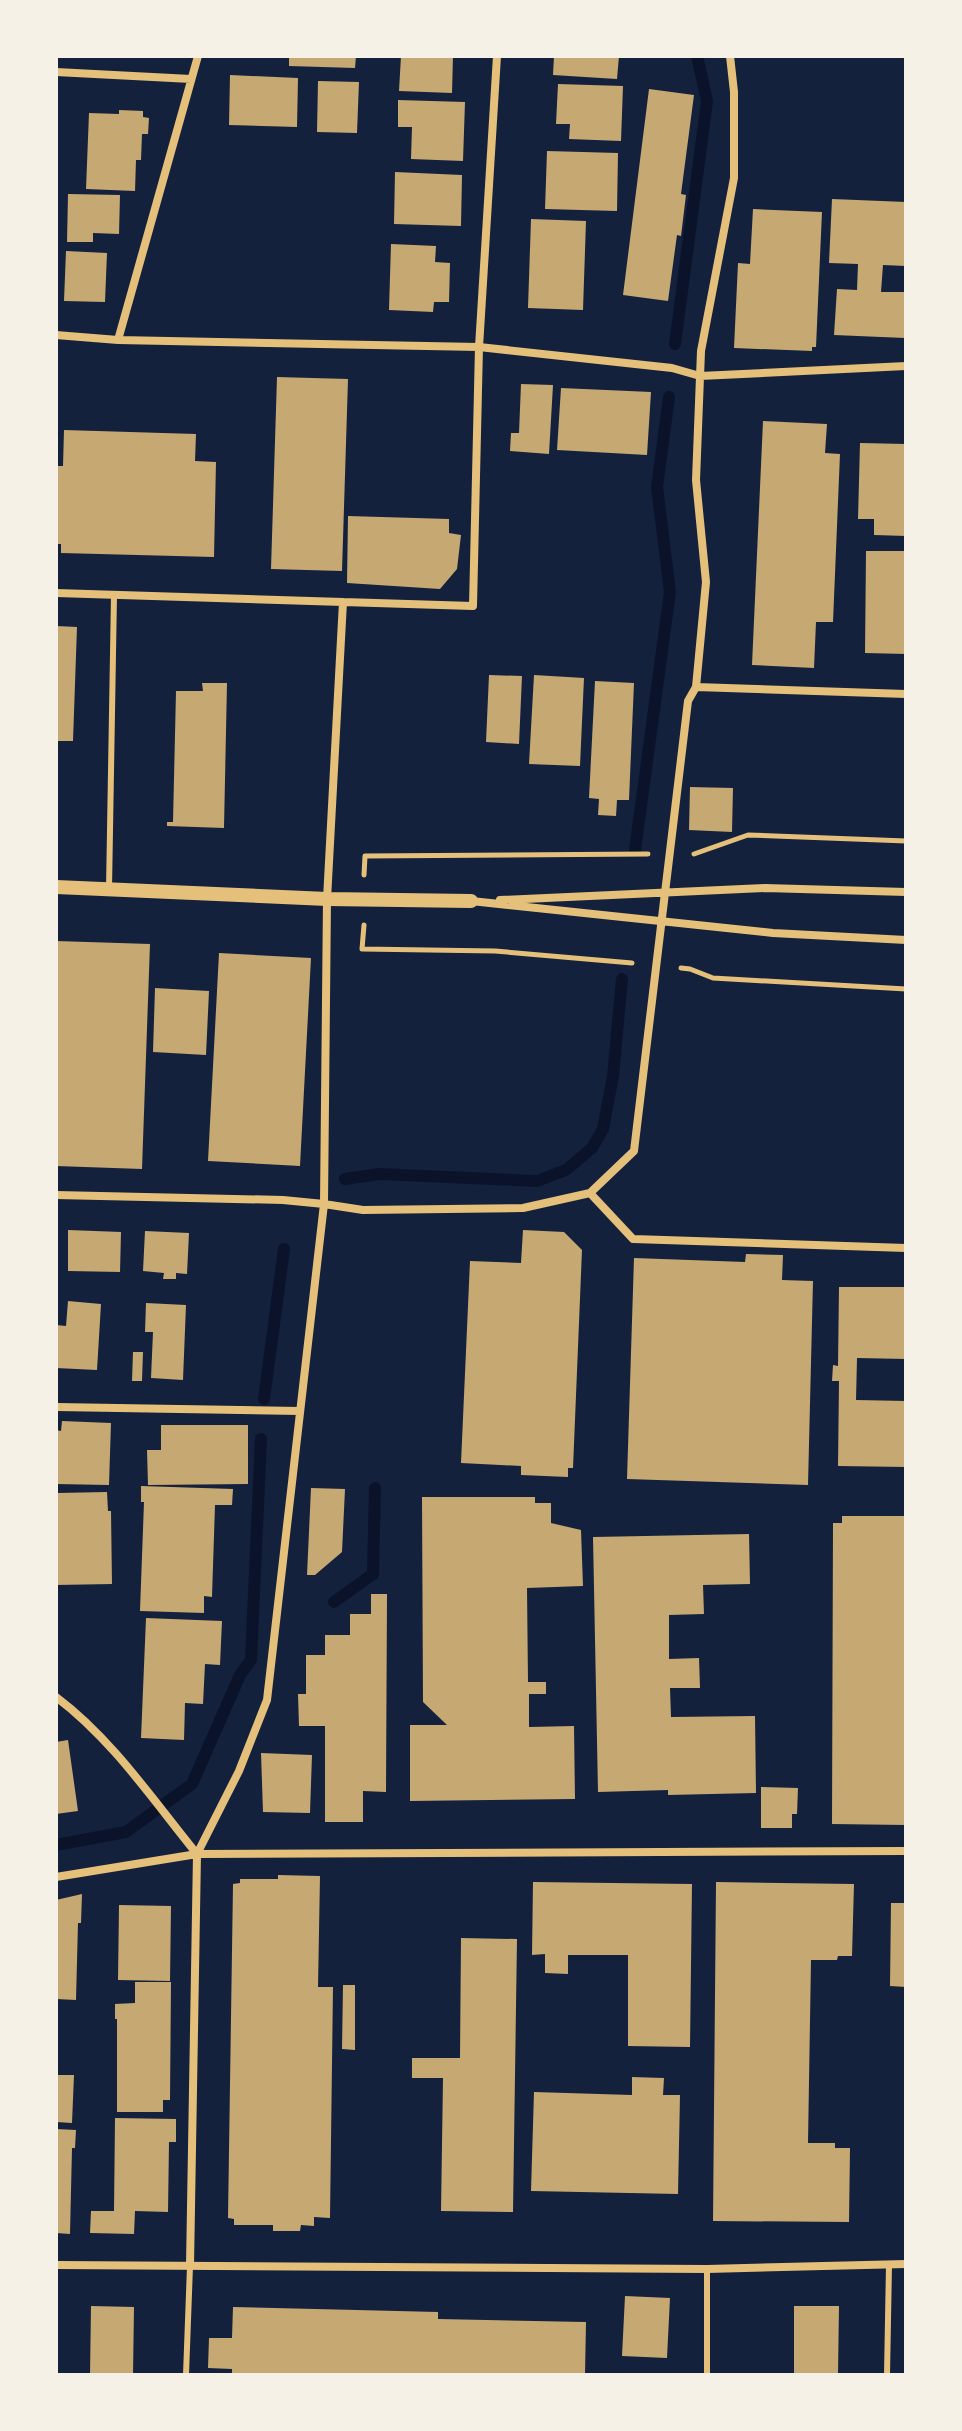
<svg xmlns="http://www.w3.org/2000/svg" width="962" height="2431" viewBox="0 0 962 2431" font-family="Ubuntu,sans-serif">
<rect width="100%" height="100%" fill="#14213d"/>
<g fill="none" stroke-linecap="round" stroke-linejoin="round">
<!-- stream -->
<path stroke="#0b132b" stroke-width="12" d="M675 344 707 101 697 56
M635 850 670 592 657 487 669 397
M345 1179 379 1174 537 1181 566 1170 592 1148 603 1129 613 1076 622 979
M264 1399 284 1249
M334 1602 373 1574 375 1488
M56 1845 126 1832 192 1784 240 1675 251 1660 261 1439"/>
</g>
<!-- building -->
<path fill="#c6a872" d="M289 56H356L355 68 289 66Z
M401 56H453L452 93 399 91Z
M554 56H619L617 79 553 75Z
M230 75 298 78 297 127 229 125Z
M318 81 359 82 357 133 317 132Z
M558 84 623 86 621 141 569 139 570 124H556Z
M649 89 694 95 681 194 686 195 681 236 677 235 668 301 623 295Z
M398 100 465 102 463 161 411 159 412 127H398Z
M119 110 143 111V117L149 118 148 134H142L141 160H136L135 191 86 189 89 113 119 114Z
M547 151 618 153 617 211 545 209Z
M395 172 462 175 461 226 394 224Z
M68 194 120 195 119 234 93 233V242H67Z
M832 199 906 202V266L883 265 881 292H906L905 338 834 335 837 289 857 290 858 264 829 263Z
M753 209 822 212 816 347H812V351L734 348 738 263 750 264Z
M531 219 586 221 583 310 528 308Z
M391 244 436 246 435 262 450 263 449 302H434L433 312 389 310Z
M66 251 107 253 105 302 64 301Z
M277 377 348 379 342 571 271 569Z
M521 384 553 385 549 454 510 451 511 433H519Z
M561 388 651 392 647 455 557 450Z
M763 421 827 424 825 453 840 454 833 622H816L814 668 752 665Z
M64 430 196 434 195 461 216 462 214 557 61 553V544H56V466H63Z
M860 443 906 444V536L874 535V519H858Z
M348 516 449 519V533L461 535 457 569 440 589 347 583Z
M866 551H906V654L865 653Z
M56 626 77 627 73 741H56Z
M489 675 522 676 519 744 486 742Z
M534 675 584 678 580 766 529 764Z
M595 681 634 683 629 800H617L616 816 598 815 599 799 589 798Z
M202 683H227L224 828 167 826V822H173L176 691H203Z
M690 787 733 788 732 832 689 830Z
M56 941 150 944 142 1169 56 1166Z
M219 953 311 958 300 1166 208 1161Z
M155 988 209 991 206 1055 153 1052Z
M68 1230 121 1232 120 1272 68 1271Z
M523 1230 564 1232 582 1250 573 1468H568V1477L521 1475V1466L461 1463 470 1261 521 1263Z
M145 1231 189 1233 187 1274 176 1273V1279H163L164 1273 143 1271Z
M746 1254 783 1255 782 1280 813 1281 808 1485 627 1479 634 1258 745 1262Z
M839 1287H906V1359L857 1358 856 1400 906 1401V1467L838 1466 839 1381H832L833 1365 838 1366Z
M68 1301 101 1304 97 1370 56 1368V1325L66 1326Z
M146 1303 186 1305 183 1380 151 1378 153 1332H145Z
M133 1352H143L142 1381H132Z
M62 1421 111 1423 109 1485 56 1484V1430L61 1431Z
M161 1425H248V1484L148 1485 147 1450H161Z
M141 1486 233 1489 232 1505H215L212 1597 204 1596V1613L140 1611 144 1502H141Z
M311 1488 345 1489 342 1552 315 1575H307Z
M107 1492 108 1511H111L112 1584 56 1585 57 1493Z
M422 1497H535V1503H551V1523L581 1530 583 1586 527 1588 528 1682H546V1694H529V1727L574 1726 575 1799 410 1801V1725H447L423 1702Z
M842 1516H906V1825L832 1824 833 1523H842Z
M749 1534 750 1584 703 1585 704 1614 669 1615V1659L699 1658 700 1688H670L671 1717 755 1716 756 1793 668 1795V1790L598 1792 593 1537Z
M371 1594H387L386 1792 363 1791V1822H325V1726H299L298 1694H306V1655H325V1635H350V1614H371Z
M146 1618 222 1621 220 1665 205 1664 203 1704 185 1703 184 1740 141 1738Z
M68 1740 78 1811 56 1814V1742Z
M261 1753 312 1755 310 1813 263 1812Z
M761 1787 798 1788 797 1814H792V1828H761Z
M278 1875 320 1876 318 1987H333L330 2218 314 2217V2226L301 2225 300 2231H273V2225H234V2219L228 2218 233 1884 240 1883V1879H278Z
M533 1882 692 1884 690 2047 628 2046V1955H568V1974L545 1973V1954L532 1955Z
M716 1882 854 1884 852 1956H838L837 1960H811L808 2143H835V2148H850L849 2222 713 2221Z
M82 1894 81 1923H78L76 2000 56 1999V1900Z
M891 1903H906V1987L890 1986Z
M119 1905 171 1906 170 1981 118 1980Z
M461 1938 517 1939 513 2212 441 2211 443 2078H412V2058H460Z
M135 1982H171L170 2100H163V2112H117V2019H115V2004L135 2003Z
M343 1985H355V2050L342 2049Z
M56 2075H74L72 2123 56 2122Z
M632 2077 664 2078 663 2095H680L678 2194 531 2191 534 2092 632 2095Z
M115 2118 176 2119V2142H169L168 2212 135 2211 134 2234 90 2233 91 2211H114Z
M56 2129 76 2130 75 2148H72L70 2234 56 2233Z
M625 2296 670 2298 667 2358 622 2356Z
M91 2306 134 2307 133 2375H90Z
M794 2306H839L838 2375H794Z
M233 2307 438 2312V2319L586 2322 585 2375H232V2369L208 2368 209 2338H232Z"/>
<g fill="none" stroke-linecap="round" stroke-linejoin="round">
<!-- path -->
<path stroke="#e5c07b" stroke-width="5" d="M694 854 748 835 906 841
M364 875 365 856 648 854
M364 925 362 949 495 951 632 963
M681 968 690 969 713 978 906 989"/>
<!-- service -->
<path stroke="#e5c07b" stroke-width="6" d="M109 889 114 595
M707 2269V2375
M186 2375 190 2266
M887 2375 889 2265"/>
<!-- minor -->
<path stroke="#e5c07b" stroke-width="8" d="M56 72 191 79
M56 335 118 340 479 347 672 368 700 376 906 366
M118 340 198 56
M56 593 343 602
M696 687 906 694
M500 900 765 888 906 892
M471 901 773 933 906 940
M590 1193 633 1239 906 1248
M56 1195 283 1200 324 1204 327 899 343 602 473 606 479 347 497 56
M56 1407 300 1411
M56 1697C112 1739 153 1800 197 1854L906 1851
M56 1877 197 1854 239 1771 267 1700 324 1204 363 1210 523 1208 590 1193 634 1151 688 701 696 687 706 582 696 480 701 351 734 178V92L730 56
M56 2265 707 2269 906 2264
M190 2266 197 1854"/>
<!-- tertiary -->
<path stroke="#e5c07b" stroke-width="14" d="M56 887 327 899 471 901"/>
</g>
<!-- border -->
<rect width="962" height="2431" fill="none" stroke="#f6f1e7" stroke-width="116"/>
</svg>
